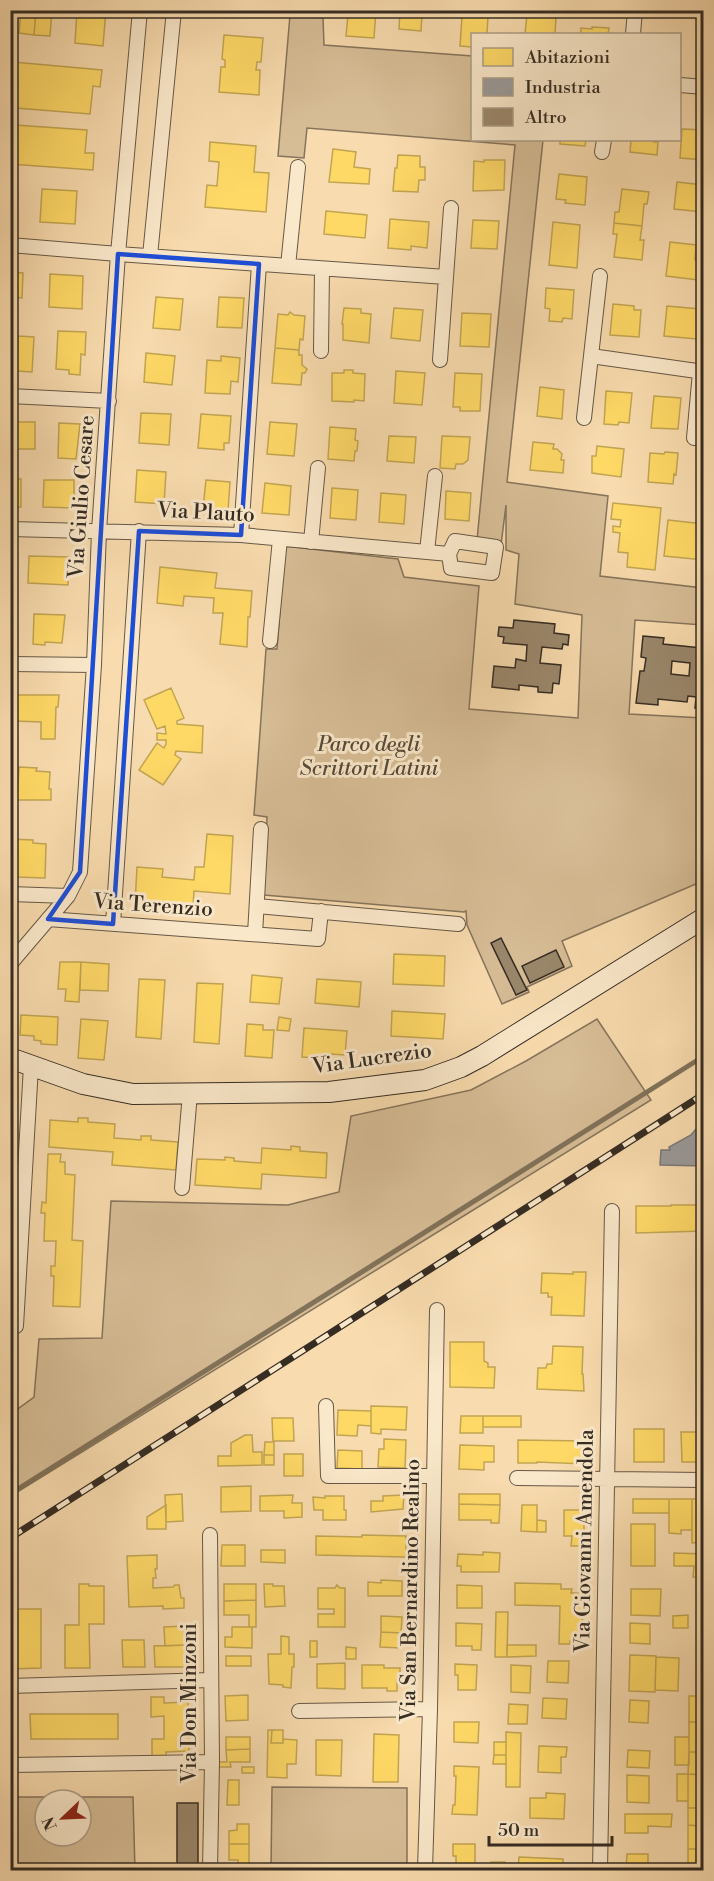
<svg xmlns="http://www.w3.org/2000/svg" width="714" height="1881" viewBox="0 0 714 1881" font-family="'Libre Bodoni',serif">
<rect width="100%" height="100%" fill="#f8dbae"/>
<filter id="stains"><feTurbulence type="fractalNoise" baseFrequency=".00333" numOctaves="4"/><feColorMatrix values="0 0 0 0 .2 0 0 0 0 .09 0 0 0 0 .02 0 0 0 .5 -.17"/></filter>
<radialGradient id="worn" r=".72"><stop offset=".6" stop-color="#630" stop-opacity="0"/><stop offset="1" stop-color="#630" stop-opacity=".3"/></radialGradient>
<!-- green -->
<path fill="#d7bd96" stroke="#86745c" stroke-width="1.5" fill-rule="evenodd" d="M290 15 323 18 324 45 472 56V140H543L507 482 608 496 600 576 703 588V625L635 620 629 714 703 718V881L562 941 572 966 527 987 529 992 502 1004 467 925 466 911 464 912 264 895 267 817 254 815 266 649H277L285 546 398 559 404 577 479 586 469 709 578 718 582 615 515 604 519 554 506 550V505L501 545 477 540 515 145 307 128 304 158 278 156Z
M597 1019 651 1100 11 1496V1414L34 1397 39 1339 102 1338 111 1201 288 1205 339 1192 351 1116 471 1090 526 1061Z
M272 1787 407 1788V1870H271Z
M11 1797H133L135 1870H11ZM45 1800H81V1836H45Z"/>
<!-- homes -->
<path fill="#ffd966" stroke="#c2a552" stroke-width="1.5" d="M21 10H36L34 35 19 33Z
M36 10H52L50 36 34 35Z
M77 10H106L103 46 75 43Z
M348 10H357V16L348 15Z
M357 10H376L374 38 346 36 348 15 357 16Z
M400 10H431L430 15H422L421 31 399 29Z
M527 14 556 17 555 34H525Z
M476 15 488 16 487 34H472V47L460 46 462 16 476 17Z
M592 27 609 28 608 34H581V28L592 29Z
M224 35 263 38 261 62H257L256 70H260L259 95 219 92 221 67H225V60L222 59Z
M13 62 102 70 100 87 93 86 90 114 16 108 18 81H11Z
M15 125 87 130 85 153H94L93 170 10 164V144H14Z
M682 129 704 130V160L680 158Z
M560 140H586L585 146 560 144Z
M629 140H655L654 142H658L657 155 630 152 631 140Z
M210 142 256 146 254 172 269 173 266 212 205 207 207 185 217 186 219 162 209 161Z
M333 149 356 152 354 167 370 169 369 184 329 182Z
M398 155 420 156V167H425V180H419L418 192 393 191 395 168H397Z
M484 160H505L504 190 473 191 474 161 484 162Z
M559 174 587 177 585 205 565 203 566 200 556 199Z
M677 182 704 185 703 212 674 209Z
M42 189 77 191 75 224 40 222Z
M622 189 649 192 647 204H644L642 226 614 223 615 212H619Z
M10 192H18L16 221 10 220Z
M326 211 367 215 365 238 324 234Z
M390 219 429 222 427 248 411 246V250L388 248Z
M473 220 499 221 497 249 471 248Z
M553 222 580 225 577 268 549 265Z
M614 223 642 226 640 240H644L642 260 614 257 617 234H613Z
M670 242 696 245 695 260 700 261 698 280 666 276Z
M10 272 23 273 22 298 10 297Z
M50 274 83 276 82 309 49 307Z
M546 288 574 290 572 319 563 318 562 322 549 321 550 309 545 308Z
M156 297 183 299 180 330 153 328Z
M219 297 244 298 242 328 217 327Z
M613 304 634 306V310H641L639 337 610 335Z
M667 306 700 309 697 339 664 336Z
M344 308 361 309V313L371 314 369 343 343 340V324H342Z
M394 308 423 310 420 341 391 338Z
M290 312 294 315 305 316 303 340 300 339 299 350 275 348 278 314 288 315Z
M462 313 491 314 489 347 460 346Z
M58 331 86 332 85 355 81 354 80 375 69 374V370L56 369Z
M10 336H18L17 371H10Z
M18 336 34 337 32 372 17 371Z
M275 348 299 350V355H302V365L307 369 305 373H302L301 385 272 383Z
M146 353 175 356 172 385 144 382Z
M221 356 240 358 238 382 231 381 230 394 205 393 207 360 221 361Z
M344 370H353V373L365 374 364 401 354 400V402L332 401V373H344Z
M396 371 425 373 422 405 394 403Z
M455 373 482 374 480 411H460V407H453Z
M540 387 564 390 562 419 537 416Z
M606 391 632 393 629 423 619 422 618 425 604 424Z
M654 396 681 398 678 429 651 428Z
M141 413 171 414 169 445 139 443Z
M201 414 231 416 229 443H224V450L198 448Z
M14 422H35V449H14Z
M270 422 297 424 294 456 267 454Z
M59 423 80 424 76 459 58 458Z
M330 427 356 429 355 440 358 441 357 451H355L354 461 328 459Z
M389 436 416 437 414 463 387 461Z
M442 436 470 437 468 460 463 464H456L455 469 440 468Z
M533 442 554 444 553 449H557L562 454 561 460H564L563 473 530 470Z
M597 446 624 449 621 477 592 473V456H596Z
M665 452 678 453 676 475 674 474 673 484 648 482 650 453 664 454Z
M137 470 166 472 164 504 135 502Z
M10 479H21V507H10Z
M44 480H74V508L43 507Z
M206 480 230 482 228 511 203 508Z
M265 483 291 486 289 515 262 513Z
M332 488 358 490 356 520 330 518Z
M446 491 471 493 469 521 445 519Z
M381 493 406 495 404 524 379 522Z
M613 503 661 508 655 570 627 567 628 553 618 552 620 533 613 532V526L620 527 621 520 611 519Z
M668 520 704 524V560L664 556Z
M29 556 69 557 68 585 28 583Z
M160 567 217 573 215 588 252 591 250 617H248L247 647 220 644 223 613H213L214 598 184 596 183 606 157 603Z
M34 614 65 615 62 643 45 642V645L33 644Z
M171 688 184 718 177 721V724L203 726 202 753 176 751 175 755 181 759 163 785 139 770 157 743 164 748 166 744V740H157V733L166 734 165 726 157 729 144 700Z
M14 695H59L58 707H56L55 739H41V722L14 721Z
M19 767 37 768 36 771 50 772 49 789H51V800H17Z
M207 834 233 836 230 894 194 891 193 907 135 904 137 867 163 869 162 877 194 880 195 867H204Z
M10 839 33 840V843L46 844 45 878 17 877V873L10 872Z
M394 954 445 956 444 986 393 984Z
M60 962H81L79 1002 65 1001 66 989H58Z
M81 962 109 964 108 991 80 990Z
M252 975 282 978 279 1004 250 1002Z
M139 979 165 980 161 1039 136 1037Z
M317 979 361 982 359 1007 315 1003Z
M197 983 223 984 219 1044 194 1042Z
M392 1011 445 1014 443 1039 391 1036Z
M21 1015 58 1017 57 1045 41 1044V1041L34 1040V1036L20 1035Z
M279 1017 291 1019 289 1031 277 1030Z
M81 1019 108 1021 104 1060 78 1058Z
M247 1024 263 1025V1030H274L272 1058 245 1056Z
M304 1028 347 1031 345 1055 331 1054V1059L302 1057Z
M78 1118H88V1122L115 1124 114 1138 141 1140V1136H151V1140L178 1142 176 1170 112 1165 113 1152 49 1147 50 1120 78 1122Z
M291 1146 300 1147V1151L327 1153 326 1178 262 1174 261 1189 195 1185 197 1159 225 1160V1157L234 1158V1161L261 1163 262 1148 291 1150Z
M48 1154H61L60 1162H65V1174L75 1175 72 1240 83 1241 80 1307 53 1306 54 1276H51V1266H55L56 1241H44L45 1213H41L42 1202 46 1203Z
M671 1205H704V1231L636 1233V1206H671Z
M573 1272H586L584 1316 551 1315 552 1297H548V1293H541L542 1273 573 1274Z
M450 1342H484V1361L488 1363V1367H495L494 1388 450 1387Z
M553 1346 583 1347 582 1374H583L584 1391 537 1389 538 1368H546L547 1364H552Z
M699 1387H704V1396L699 1395Z
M371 1406 407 1407 406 1430 381 1429V1434L371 1433Z
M338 1410 371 1411V1426L358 1425 357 1436 337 1435Z
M461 1416H483V1433H460Z
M483 1416H521V1427H483Z
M272 1418H293L294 1441H273Z
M634 1429H664V1462H634Z
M681 1432H704V1462H682Z
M245 1435H252L253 1452H262V1465L218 1466V1456H231V1443Z
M384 1439 406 1440 405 1468 378 1467 379 1449H384Z
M518 1440 585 1441V1464L537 1462V1463H518Z
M265 1442H274V1455H264Z
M460 1445 494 1446V1462H484V1470L459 1469Z
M338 1450 362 1451V1469L337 1468Z
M284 1454H303V1476H284Z
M264 1455H274V1465H264Z
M251 1486V1511L221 1512V1487Z
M182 1494 183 1521 166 1522 165 1495Z
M459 1494H500V1505L459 1504Z
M293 1495 292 1503H302V1517L284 1518V1511H260V1496Z
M404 1495 403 1509 371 1512V1501H383V1496Z
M325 1496H344V1510H346V1520H323V1510H314L313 1497 325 1498Z
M633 1499H669V1513H633Z
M669 1499H692V1530H681V1534L669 1533Z
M692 1499H704V1542L692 1543Z
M459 1504 500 1505 499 1523H491V1520H459Z
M166 1505V1529H147V1517Z
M522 1505H537V1532L521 1531Z
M564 1510H584V1546H571L572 1536H564Z
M537 1520 546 1521V1532H537Z
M631 1524H655V1566H631Z
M362 1535 406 1536V1557L316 1555V1536L362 1537Z
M222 1545H245V1566H221Z
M261 1550H285V1563L261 1562Z
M483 1552 500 1553 499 1572H461V1566H457L458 1554 483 1555Z
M674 1553 704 1554V1577H693L694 1566H674Z
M157 1555V1569H155L156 1578H153V1588L173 1587 175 1585H179L181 1598H184V1608L163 1609V1606L129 1607 127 1556Z
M381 1580 402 1581V1596H368V1582L381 1583Z
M515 1583 561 1584V1589H572L571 1593H583L582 1641H570V1644H559L560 1606 515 1605Z
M79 1584H89V1586H104V1624H89L90 1668H65V1625H79Z
M224 1584H256V1600L224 1601Z
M264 1584H273V1586H284L285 1606 265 1607Z
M337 1585 340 1588H345V1627H318V1614H334V1609H318V1588H335Z
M457 1585 482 1586V1608H457Z
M631 1589H661L660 1616 631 1615Z
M256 1600V1627H249V1615H224V1601Z
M17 1609H41V1668L10 1669V1625H17Z
M496 1612H508L507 1657H495Z
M688 1615V1628H673V1616Z
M381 1616 402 1617 401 1633 381 1632Z
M456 1623 482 1624 481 1650H472V1646H456Z
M630 1623 650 1624V1644L630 1643Z
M184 1626 185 1645 165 1646 164 1627Z
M232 1627H252V1648L225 1647V1637H232Z
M701 1629 704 1630V1670H699Z
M381 1632 401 1633V1648L380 1647Z
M281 1636 289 1637V1654H294V1667H292L291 1688 283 1687V1685L269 1684 268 1654H281Z
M122 1640H144L145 1667H123Z
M310 1641H317V1657H310Z
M185 1645V1667H155L154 1646Z
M507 1645H536V1656L507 1657Z
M346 1647 356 1648V1659H346Z
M630 1655 656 1656 655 1692 629 1691Z
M226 1656H251V1666H226Z
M656 1657 679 1658 678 1691 655 1690Z
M548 1661H569L568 1683 547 1682Z
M345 1663V1689L317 1688V1664Z
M455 1664 477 1665 476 1690H458V1675H455Z
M362 1665H384V1668H400V1679H397V1691H387V1688H362Z
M511 1665 531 1666 530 1693 511 1692Z
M700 1673 704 1674V1685H700Z
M248 1695V1720L226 1721 225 1696Z
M689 1696H704V1708H699L700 1722H689Z
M151 1697H164V1703L188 1702 189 1751 166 1752V1758L152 1759V1739H164V1716L151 1717Z
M543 1698 567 1699 566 1719 542 1718Z
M630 1700 649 1701 648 1723 629 1722Z
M509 1704 528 1705 527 1724H508Z
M30 1714H118V1739H31Z
M454 1722H479L478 1743 454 1742Z
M689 1722H700L699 1752H689Z
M268 1730H272L271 1743H283V1739L297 1740 296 1764H287V1778L267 1777Z
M272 1730H283V1743H271Z
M506 1732 521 1733 520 1787H506Z
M374 1734 399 1735 398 1782H373Z
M226 1737H250V1749L226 1750Z
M675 1737H689V1765H675Z
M316 1740H342L341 1776 316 1775Z
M494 1742H506V1755H494Z
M539 1746 567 1747 566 1757H561V1773L538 1772Z
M250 1749V1762H230L231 1767H218L217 1762H227L226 1750Z
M628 1750 650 1751 649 1768 627 1767Z
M689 1752H699V1766H704V1775L688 1774Z
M494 1755H506V1764H493Z
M454 1766 479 1767 477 1815 452 1814 453 1805H455L456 1776H454Z
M242 1767H254V1773H242Z
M677 1774H688V1801H677Z
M688 1774 704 1775V1800H701V1808H688Z
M627 1775 649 1776V1803L627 1802Z
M228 1780H239V1805H227Z
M546 1793 565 1794 564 1819 530 1818V1798H546Z
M688 1808H699V1826L688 1825Z
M625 1814H672L671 1827 648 1826V1833H625Z
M237 1824H249V1844H229V1831L237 1830Z
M688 1825 699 1826V1842H704V1849H688Z
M229 1844H249V1866H238V1860H229Z
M453 1844H475V1866H456V1856H453Z
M688 1849H696V1870H688Z
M627 1854H648V1870H626Z
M519 1857 563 1859V1870H518Z
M491 1862H505V1870H491Z"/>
<!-- industry -->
<path fill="#999" stroke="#7b7876" stroke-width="1.5" d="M696 1129H704V1166L660 1165 661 1150H670L669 1147 691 1135Z"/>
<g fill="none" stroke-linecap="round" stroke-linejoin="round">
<!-- stream -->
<path stroke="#82725a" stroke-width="5" d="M10 1494 704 1056"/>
</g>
<!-- building -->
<path fill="#9a876b" stroke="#352c23" stroke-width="1.5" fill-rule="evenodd" d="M514 620 555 624 554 633 569 635 568 645 563 644 562 649 542 647 540 663 561 665 559 684 553 683 552 693 538 692V687L519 685V690L492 687 494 666 515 668 516 659 526 661 527 645 503 643 504 637 498 636 499 627 513 628Z
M643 636 664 638 663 644 702 648 704 643V709L695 708 696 697 688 696 687 702 658 699V705L636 703 640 671H644L646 658 641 657ZM672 661 690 663 689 676 671 674Z
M501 938 527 990 516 995 491 943Z
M556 950 564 967 530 983 522 966Z
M177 1803H198V1870H177Z"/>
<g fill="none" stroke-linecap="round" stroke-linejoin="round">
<!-- street casing -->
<g stroke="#665846" stroke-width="16">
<path id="street" d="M633 34 635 10
M680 85 704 87
M602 152 604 140
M10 245 118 254 446 277
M150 256 174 10
M288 266 298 167
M321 351 322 270
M591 356 704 372
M440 360 451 208
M10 396 109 401
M584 418 600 276
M694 438 700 372
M10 529 241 535 449 554 451 568 492 573 496 547 455 541 449 554
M241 535 259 264
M311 542 318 468
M427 552 435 476
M270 641 280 539
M10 664 94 665
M10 894 68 896
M257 906 458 924
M48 919 318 939 321 911
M113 924 139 531
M255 934 261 829
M10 964 68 896 80 872 94 665 99 531 118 254 140 10
M182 1188 190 1093
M16 1326 31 1066
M326 1406 328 1476H434
M517 1478 704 1480
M210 1535 212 1762 210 1870
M10 1686 211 1680
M299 1711 430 1709
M10 1765 212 1762
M425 1870 430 1709 437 1310
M600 1870 612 1211"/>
</g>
<!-- secondary casing -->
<g stroke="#352c23" stroke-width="22">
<path id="secondary" d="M10 1058 83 1084 133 1094 329 1092 425 1080 461 1067 482 1056 704 918"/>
</g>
<!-- street -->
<use href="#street" stroke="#fae8ca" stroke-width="14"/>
<!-- secondary -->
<use href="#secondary" stroke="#fae8ca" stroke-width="20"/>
<!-- rail casing -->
<g stroke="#352c23" stroke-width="7">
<path id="rail" d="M10 1538 704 1094"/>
</g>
<!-- rail -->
<use href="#rail" stroke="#fae8ca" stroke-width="4.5" stroke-dasharray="14" stroke-linecap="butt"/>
</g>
<!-- marked area -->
<path fill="none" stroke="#1d4ed8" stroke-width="4.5" stroke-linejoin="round" d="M118 254 259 264 241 535 139 531 113 924 48 919 80 872Z"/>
<g text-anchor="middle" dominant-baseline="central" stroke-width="6" stroke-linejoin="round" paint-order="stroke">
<!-- street labels -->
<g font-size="21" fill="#352c23" stroke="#fae8ca">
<text transform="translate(82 497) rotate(-86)">Via Giulio Cesare</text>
<text transform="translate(206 513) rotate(3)">Via Plauto</text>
<text transform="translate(153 906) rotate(4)">Via Terenzio</text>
<text transform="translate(372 1059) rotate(-8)">Via Lucrezio</text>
<text transform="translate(585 1541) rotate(-89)">Via Giovanni Amendola</text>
<text transform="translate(411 1590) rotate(-89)">Via San Bernardino Realino</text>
<text transform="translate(190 1703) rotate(-90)">Via Don Minzoni</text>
</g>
<!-- park labels -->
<g font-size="21" font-style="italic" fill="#55493a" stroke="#fae8ca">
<text x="369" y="745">Parco degli<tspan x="369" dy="24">Scrittori Latini</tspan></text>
</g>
</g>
<!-- margin -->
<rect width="714" height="1881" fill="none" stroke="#f8dbae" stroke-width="36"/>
<rect x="12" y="12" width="690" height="1857" fill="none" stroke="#352c23" stroke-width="3"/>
<rect x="18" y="18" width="678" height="1845" fill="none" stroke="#352c23" stroke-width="1.5"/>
<!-- legend -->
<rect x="471" y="33" width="210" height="108" fill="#fae8ca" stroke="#ab9d87" stroke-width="1.5"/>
<rect x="483" y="48" width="30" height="18" fill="#ffd966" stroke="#ab9d87" stroke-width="1.5"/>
<text x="525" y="63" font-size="18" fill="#352c23">Abitazioni</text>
<rect x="483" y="78" width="30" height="18" fill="#999999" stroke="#ab9d87" stroke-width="1.5"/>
<text x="525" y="93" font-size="18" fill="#352c23">Industria</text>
<rect x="483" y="108" width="30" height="18" fill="#9a876b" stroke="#ab9d87" stroke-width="1.5"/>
<text x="525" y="123" font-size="18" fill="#352c23">Altro</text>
<!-- north arrow -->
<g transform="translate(63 1818) rotate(247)"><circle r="28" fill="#fae8ca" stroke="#ab9d87" stroke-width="1.5"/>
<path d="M0-4.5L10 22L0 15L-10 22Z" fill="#8f2418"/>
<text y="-9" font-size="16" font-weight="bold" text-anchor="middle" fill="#352c23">N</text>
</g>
<!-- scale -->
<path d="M489 1836v9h123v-9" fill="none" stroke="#352c23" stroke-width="3"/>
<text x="498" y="1836" font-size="18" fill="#352c23" stroke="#fae8ca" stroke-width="4.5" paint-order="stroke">50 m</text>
<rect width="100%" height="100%" filter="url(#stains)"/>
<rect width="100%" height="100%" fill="url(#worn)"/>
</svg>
